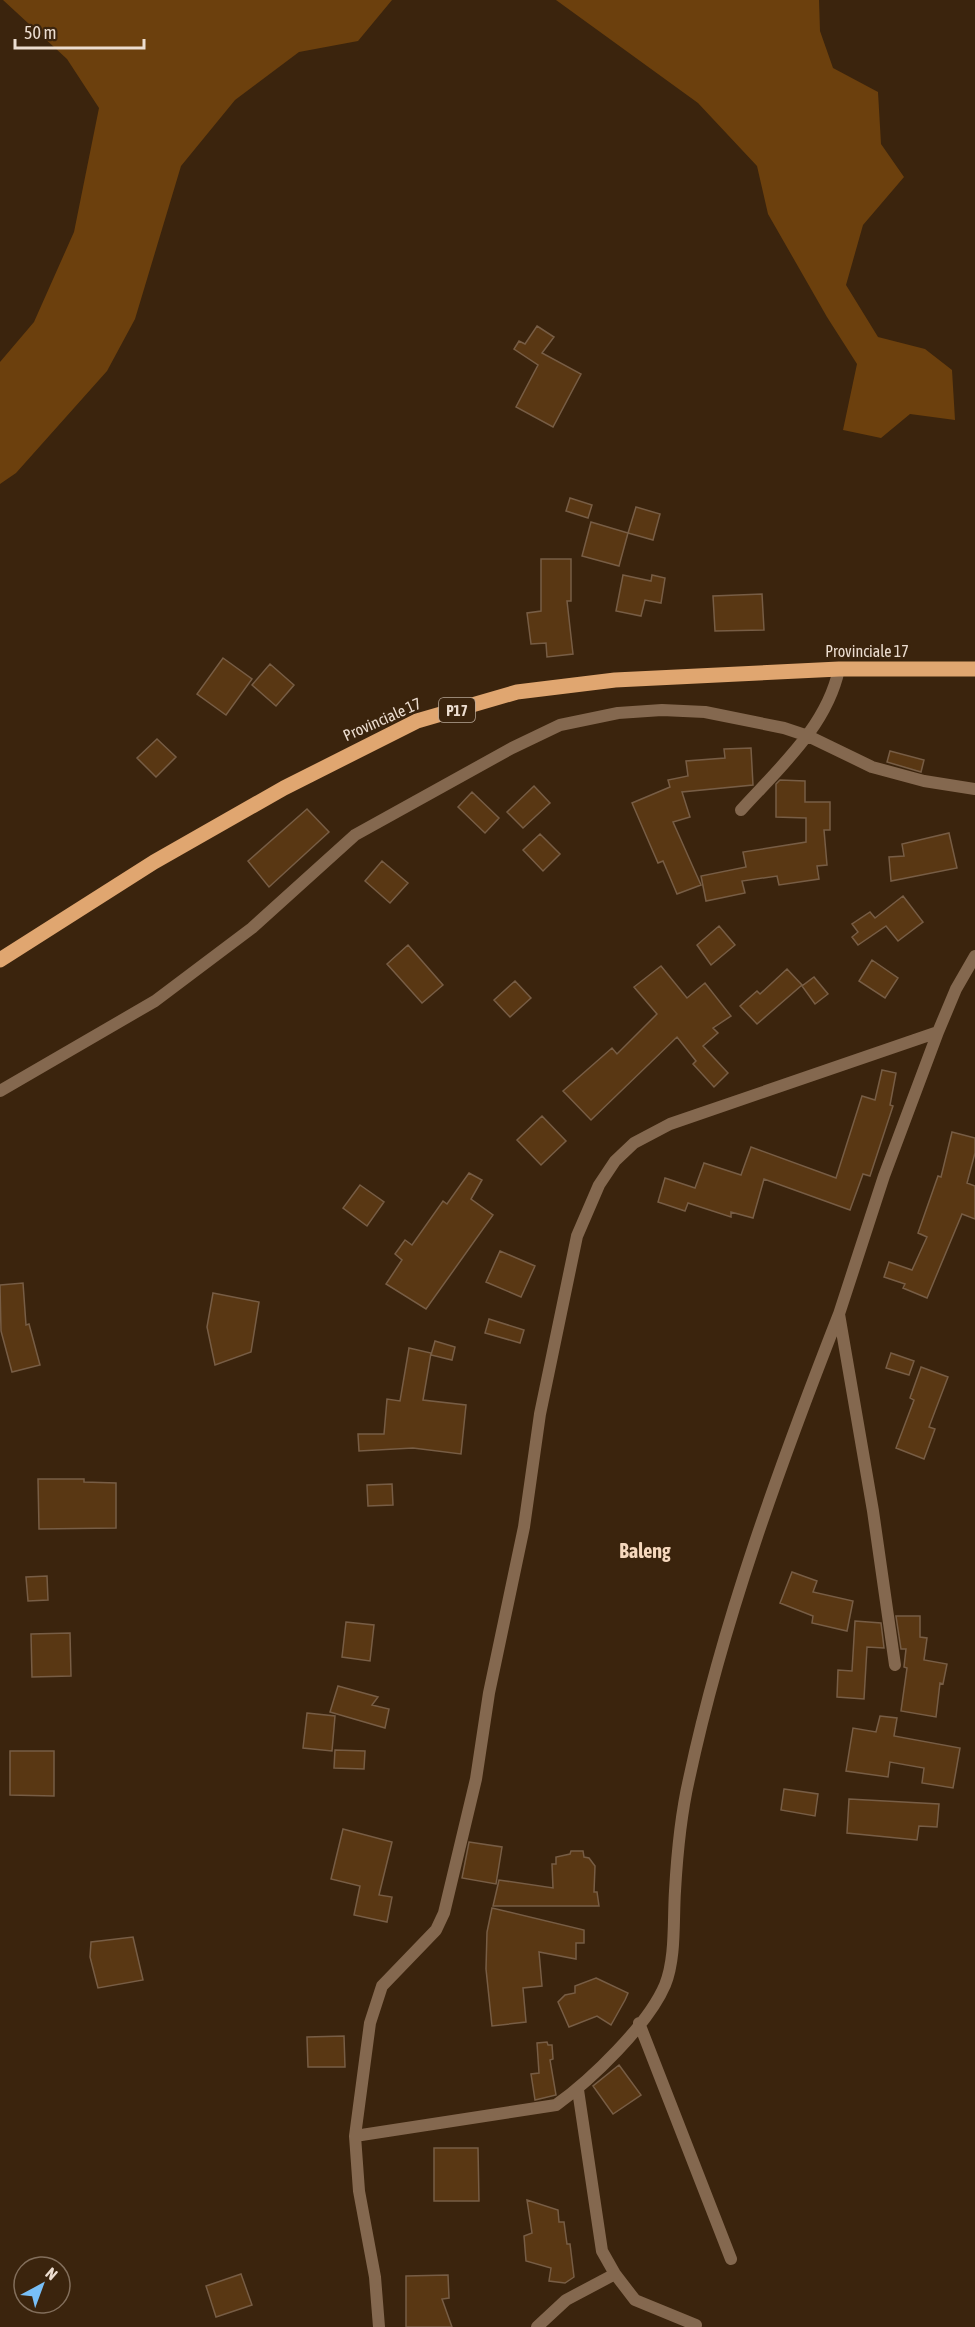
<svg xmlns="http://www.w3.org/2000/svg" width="975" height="2327" viewBox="0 0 975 2327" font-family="'Asap Condensed',sans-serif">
<rect width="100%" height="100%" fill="#3b240d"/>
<!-- green -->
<path fill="#6c400d" d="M3 0H392L358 41 299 52 235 100 181 166 135 319 107 371 16 473 0 484V362L34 322 74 232 99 108 67 59Z
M556 0H819L820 31 833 68 878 92 881 144 904 177 863 225 846 285 878 337 925 349 952 370 955 420 910 414 881 438 843 430 857 364 827 317 768 214 757 166 698 103Z"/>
<!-- building -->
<path fill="#593713" stroke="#775d45" stroke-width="1.5" d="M537 326 554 337 542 353 581 374 553 427 516 407 538 365 514 349 519 341 525 344Z
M570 498 592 505 588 518 566 511Z
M636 507 660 514 653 540 628 533Z
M591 522 628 533 619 566 582 556Z
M541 559H571V601H567L573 654 547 657 546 643 531 644 527 613 541 611Z
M623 575 651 581 652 575 665 578 661 603 645 600 641 616 616 611Z
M762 594 764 630 715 631 713 596Z
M223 658 252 679 226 715 197 694Z
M270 664 294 685 276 706 252 685Z
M157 739 176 757 156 777 137 758Z
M751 748 753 785 682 792 690 817 673 822 701 885 677 894 663 861 658 863 632 803 670 787 668 780 688 776 686 761 725 758 724 749Z
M890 751 924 760 921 772 887 762Z
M780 780 805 781V802H830V830H824L827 865 817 866 819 879 779 885 777 876 742 881 745 893 706 901 701 876 746 867 743 852 806 842V818L776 817V784Z
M534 786 550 803 523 828 507 812Z
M472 792 499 818 485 833 458 807Z
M307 809 329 832 269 887 248 861Z
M949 833 957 868 891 881 889 857 904 856 902 844Z
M540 834 560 854 543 871 523 850Z
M382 861 408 883 390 903 365 881Z
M903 896 923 922 898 941 886 926 858 945 852 937 858 932 852 924 870 912 875 918Z
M719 926 735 945 711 965 697 945Z
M408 945 443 985 422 1003 387 964Z
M872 960 898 978 885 998 859 981Z
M661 966 687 998 705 983 731 1016 713 1028 718 1033 703 1046 728 1073 714 1087 693 1064 696 1061 677 1037 591 1120 563 1091 612 1048 617 1054 657 1014 634 987Z
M787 969 802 985 757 1024 740 1006 757 991 760 994Z
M814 977 828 994 815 1004 802 986Z
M515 981 531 998 510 1017 494 1000Z
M882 1070 896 1073 890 1105 893 1106 870 1176 863 1174 850 1210 764 1179 753 1218 731 1212V1217L688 1203 685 1211 658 1202 665 1178 695 1188 704 1163 741 1175 751 1147 836 1178 862 1096 875 1100Z
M542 1116 566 1141 541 1165 517 1140Z
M952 1132 975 1138V1153L967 1183 975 1186V1219L962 1214 927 1298 903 1288 905 1284 884 1277 889 1262 912 1270 927 1237 918 1233 938 1176 941 1177Z
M469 1173 482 1180 471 1199 493 1215 426 1309 386 1284 402 1260 395 1254 405 1240 412 1245 443 1201 447 1204Z
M360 1185 384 1202 367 1226 343 1208Z
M500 1251 535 1266 521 1297 486 1282Z
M23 1283 26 1325 29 1324 40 1365 12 1372 1 1331 0 1285Z
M213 1293 259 1302 251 1352 215 1365 207 1327Z
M489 1319 524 1330 520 1343 485 1333Z
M435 1341 455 1347 452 1360 431 1355Z
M409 1348 431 1353 423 1400 466 1405 461 1454 413 1448 359 1451 358 1434H384L387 1399 400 1401Z
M891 1353 914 1361 909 1375 886 1368Z
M921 1367 948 1377 929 1427 935 1429 924 1459 896 1448 914 1400 910 1398Z
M38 1479H84V1482L116 1483V1528L39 1529Z
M392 1484 393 1505 368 1506 367 1485Z
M792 1572 817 1581 813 1592 853 1601 847 1631 812 1623 813 1616 780 1603Z
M47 1576 48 1600 28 1601 26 1577Z
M896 1616H920V1637L927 1638 924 1660 947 1664 943 1684 940 1683 936 1717 901 1711 907 1668 904 1667 906 1649H901Z
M855 1621 881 1623 884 1648 867 1647 864 1699 837 1697 838 1670 852 1671Z
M346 1622 374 1625 370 1661 342 1657Z
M70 1633 71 1676 32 1677 31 1634Z
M338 1686 378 1697 372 1705 389 1709 385 1728 330 1712Z
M307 1713 335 1716 332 1751 303 1748Z
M880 1716 897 1718 894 1736 960 1748 953 1788 922 1783 924 1768 890 1762 888 1777 846 1771 853 1728 876 1732Z
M335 1750 365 1751 364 1769 334 1768Z
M10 1751H54V1796L10 1795Z
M784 1789 818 1794 815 1816 781 1810Z
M849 1799 939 1804 937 1827 919 1826 917 1840 847 1833Z
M343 1829 392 1842 379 1895 392 1897 387 1922 354 1915 360 1886 331 1879Z
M469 1842 502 1847 496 1884 462 1878Z
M571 1851H583L584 1857 589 1858 595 1866 594 1892H597L599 1906H493L499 1880 553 1888 552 1864H556V1857L570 1854Z
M492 1908 584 1930V1943H576V1959L539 1952 542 1986 523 1988 526 2022 492 2026 486 1969 487 1932Z
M133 1937 143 1980 98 1988 90 1957 91 1942Z
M596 1978 628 1993 625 2000 611 2025 597 2016 569 2027 558 2002 565 1995 575 1993V1986Z
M344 2036 345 2067H308L307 2037Z
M547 2042 548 2045H552L553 2059 550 2060 556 2095 535 2100 531 2074 539 2073 537 2043Z
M619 2065 641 2095 613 2114 593 2086Z
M434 2148H478L479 2201H434Z
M527 2200 558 2210 559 2222H564L567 2244H570L574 2277 565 2283 549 2281 551 2268 526 2261 524 2236 532 2233Z
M241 2274 252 2305 216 2317 206 2286Z
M448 2275 449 2298 442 2299 452 2327H406V2276Z"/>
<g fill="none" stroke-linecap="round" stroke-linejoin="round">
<!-- street -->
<path stroke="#84684f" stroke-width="12" d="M741 810C780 767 827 726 839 669
M0 1091 155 1001 252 928 355 835 512 748 560 725 618 713 662 710 705 712 784 728 808 736 872 767 924 781 975 789
M895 1665 873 1511 839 1314 884 1176 938 1032 956 989 975 956
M639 2023 731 2259
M578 2090 602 2251 615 2274 635 2300 696 2325
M355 2136 556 2105C591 2080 648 2025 665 1985 676 1958 673 1920 675 1891 677 1855 681 1814 689 1779 723 1620 780 1465 839 1314
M379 2327 375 2277 359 2191 355 2136 370 2023 382 1986 436 1930 444 1913 476 1779 489 1693 524 1527 540 1414 577 1236 599 1185 615 1161 634 1143 670 1124 938 1032
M537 2327 566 2300 615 2274"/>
<!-- primary -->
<path stroke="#e0a670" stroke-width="15" d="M0 960 154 862 284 788 417 721 517 692 615 680 839 669H975"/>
</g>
<g text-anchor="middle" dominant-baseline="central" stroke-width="4.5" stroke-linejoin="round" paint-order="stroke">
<!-- shield labels -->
<rect fill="#3b240d" stroke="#b7a696" stroke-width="1.5" x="439" y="698" width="36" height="24" rx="4.5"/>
<g font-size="15" font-weight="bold" fill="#ecddd0">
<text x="457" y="710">P17</text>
</g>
<!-- street labels -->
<g font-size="16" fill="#ecddd0" stroke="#3b240d">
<text x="867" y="651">Provinciale 17</text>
<text transform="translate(382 719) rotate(-24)">Provinciale 17</text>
</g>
<!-- quarter labels -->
<g font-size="20" font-weight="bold" fill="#f6d8bd" stroke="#3b240d">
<text x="645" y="1550">Baleng</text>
</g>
</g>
<!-- north arrow -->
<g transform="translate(42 2285) rotate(41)"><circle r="28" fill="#3b240d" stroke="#826e5b" stroke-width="1.5"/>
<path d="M0-4.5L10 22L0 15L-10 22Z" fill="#78bff7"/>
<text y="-9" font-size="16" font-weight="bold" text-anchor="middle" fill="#ecddd0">N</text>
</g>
<!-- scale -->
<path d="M15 39v9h129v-9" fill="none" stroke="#ecddd0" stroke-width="3"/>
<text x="24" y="39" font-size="18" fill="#ecddd0" stroke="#3b240d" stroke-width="4.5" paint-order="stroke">50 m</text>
</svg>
